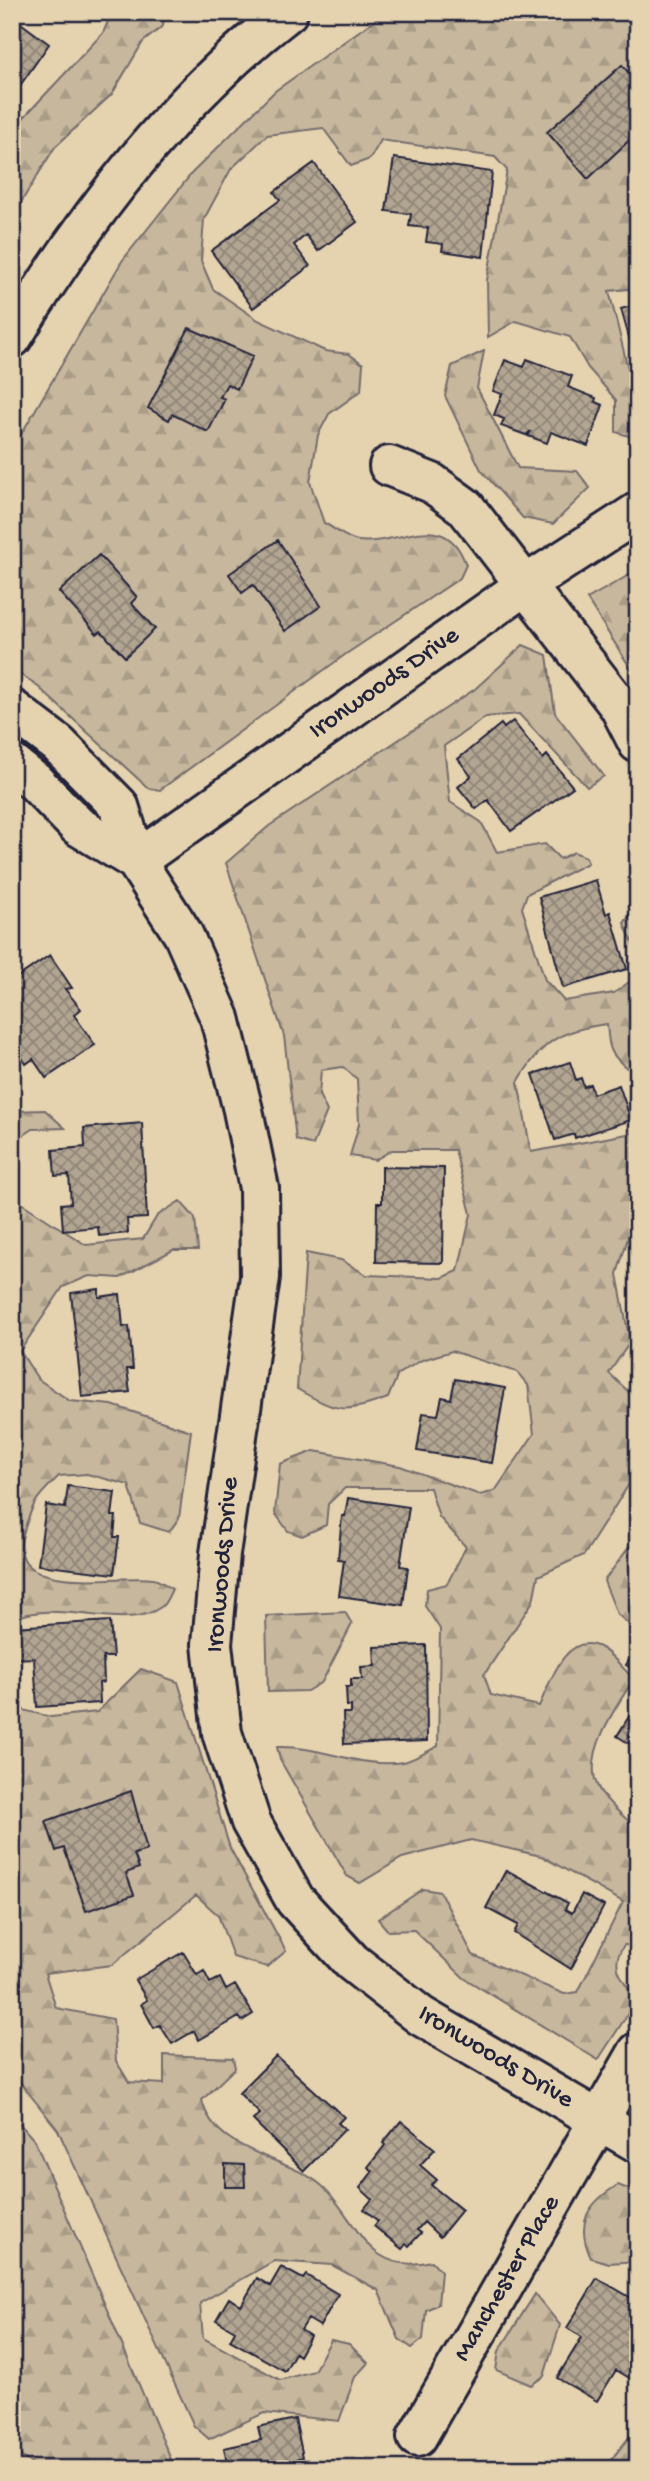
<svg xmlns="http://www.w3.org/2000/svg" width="650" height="2481" viewBox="0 0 650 2481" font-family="'Gochi Hand',sans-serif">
<defs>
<pattern id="forest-firs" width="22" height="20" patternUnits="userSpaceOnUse" patternTransform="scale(1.75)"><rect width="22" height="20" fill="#c6b79d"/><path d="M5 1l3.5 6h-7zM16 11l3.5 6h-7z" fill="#aa9d88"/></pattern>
<pattern id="building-cross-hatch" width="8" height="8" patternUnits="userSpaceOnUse" patternTransform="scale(1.75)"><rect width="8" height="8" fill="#b2a591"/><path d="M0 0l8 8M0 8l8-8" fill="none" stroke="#908678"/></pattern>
</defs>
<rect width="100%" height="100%" fill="#e5d3b0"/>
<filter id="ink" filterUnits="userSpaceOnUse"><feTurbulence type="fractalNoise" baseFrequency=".0143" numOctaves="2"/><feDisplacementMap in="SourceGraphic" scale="14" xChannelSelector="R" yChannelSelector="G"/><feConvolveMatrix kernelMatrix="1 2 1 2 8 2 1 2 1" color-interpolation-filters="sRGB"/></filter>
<g filter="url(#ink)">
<!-- forest -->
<path fill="url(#forest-firs)" stroke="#746c6c" stroke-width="2" d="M112 12H164L163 26 143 42 112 94 55 147 12 217V130L103 33Z
M386 12H638V288L609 291 638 409V471L632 437 616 432V400L588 368 570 337 516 321 488 337 487 280 507 170 495 157 381 140 370 159 351 166 323 128 267 135 231 169 204 219 201 261 213 289 258 320 325 351 349 354 363 364 361 391 329 414 318 435 310 482 324 523C334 528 348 540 358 541 400 546 446 506 466 565L460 578 346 654 160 790 148 788 34 683 12 669V450L122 261 192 173 275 91Z
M484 351 477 388 518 468 577 471 590 488 553 524 523 518 481 470 445 396 452 366Z
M638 570V680L587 599Z
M523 645 547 655 555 713 604 776 587 787 519 714 486 717 444 746 450 802 481 822 497 852 545 844 560 859 574 852 586 857 588 863 527 894 522 908 545 980 564 1001 614 993 636 977 638 970V1065L628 1069C608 1053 609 1047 607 1024 560 1030 542 1041 518 1082L531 1152 638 1132V1216L633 1221 617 1274 630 1342 609 1373 634 1397 638 1419V1470L584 1555 538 1576 533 1601 484 1675 491 1695 539 1706C549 1686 564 1633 597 1646 610 1651 624 1670 634 1679 617 1705 583 1753 597 1785 604 1801 625 1817 638 1830V1946L624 1945C608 1967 624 1981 637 2000L598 2060 464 1978 414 1930 388 1931 378 1919 423 1889 440 1892 473 1955 564 1994 578 1992 623 1902 541 1856 471 1840 402 1858 360 1883 347 1876 280 1760 277 1747C319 1745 360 1769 403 1762 414 1760 428 1751 438 1746L440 1629 425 1606 427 1589 447 1584 466 1547 439 1517 430 1488H345L328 1504 326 1525 302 1536 288 1531 275 1513 280 1464 314 1451 400 1466 480 1495 495 1491 534 1434 528 1385 517 1372 452 1351 422 1360 398 1374 388 1398C343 1414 338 1412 297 1389L306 1253 341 1260 367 1275 442 1278 458 1271 471 1214 455 1150H392L375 1160 350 1156 359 1124 357 1079 343 1067 321 1070 319 1095 327 1111 313 1145 296 1140 284 1036 226 863 269 826 475 689Z
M638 903V955L624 923Z
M45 1110 65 1128 33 1129 12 1143V1111Z
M12 1197 86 1245 143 1239 157 1216 180 1201 195 1218 198 1250H173L120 1278 89 1276 63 1287 20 1351 38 1379 70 1401 112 1405 191 1431 179 1518 169 1532 140 1523 129 1485 87 1474 59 1476C35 1499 33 1502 23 1534 5 1598 119 1574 153 1579 160 1580 166 1585 172 1589 169 1595 166 1604 161 1607 124 1634 55 1596 12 1620Z
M638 1535V1621L632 1627 617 1614 604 1581Z
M345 1612 352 1624 322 1682 307 1691 268 1692 266 1616Z
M141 1669 178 1682 230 1848 286 1951 267 1967 233 1957 218 1915 196 1895 112 1965 45 1973 56 2008 113 2019 116 2061 129 2082 164 2084V2055L233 2058 235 2068 202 2100C213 2152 286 2156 321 2185 341 2201 360 2243 380 2255 395 2265 415 2265 432 2261L441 2271 438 2304 426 2310 423 2339 412 2348 399 2339 378 2290 332 2265 274 2261 200 2303 203 2338 280 2380 314 2371 331 2340 349 2344 368 2363 355 2377 339 2421 264 2413 209 2439 194 2426 58 2130 12 2072V1690L23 1710 51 1717 97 1712Z
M12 2115 35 2141 175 2469H39L12 2450Z
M618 2185 638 2193V2261L609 2263 591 2258C575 2224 587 2203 618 2185Z
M535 2294 560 2325 544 2376 531 2385 496 2370 499 2351Z
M638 2426V2468L607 2465Z"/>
<!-- building -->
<path fill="url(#building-cross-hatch)" stroke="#22223b" stroke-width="2" d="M18 21 49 44 12 97V29Z
M622 65 638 83V132L588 179 547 132Z
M394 158 492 172 483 257 442 251 443 244 426 242 428 228 409 226 411 214 386 211Z
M314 163 357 222 318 251 306 235 294 245 310 266 253 308 211 251 280 200 274 192Z
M638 304V369L621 309Z
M189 328 253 356 237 389 227 384 220 397 225 399 208 432 172 414 169 420 148 408Z
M527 359 572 376 568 387 596 398 595 402 603 405 588 446 551 432 547 443 528 436 531 431 526 435 501 426 504 419 494 415 502 394 493 391 505 360 524 367Z
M278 540 321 606 285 631 253 585 242 593 229 574Z
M99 555 137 597 131 603 155 629 125 657 101 631 97 634 59 592Z
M513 721 543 759 547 755 573 787 511 831 488 800 476 809 458 787 471 776 458 759 501 724 504 728Z
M596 880 606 914 610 912 627 969 563 988 539 897Z
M50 955 72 988 65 989 81 1009 74 1015 95 1045 46 1078 33 1059 26 1064 12 1043V981Z
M570 1062 576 1080 581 1078 584 1087 590 1084 593 1094 619 1085 631 1120 575 1138 574 1134 555 1140 533 1074Z
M142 1123 147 1218 127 1219 128 1233 99 1236 98 1227 63 1230 61 1204 71 1203 69 1175 55 1176 53 1150 85 1147 84 1128Z
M382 1167 444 1168 443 1263 376 1262 377 1203H382Z
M99 1289V1297L120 1294 123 1327 129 1326 133 1369H127L130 1392 82 1397 71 1293Z
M455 1379 505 1388 492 1463 417 1451 423 1413 438 1415 442 1397 451 1399Z
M68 1486 115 1492 112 1516H116L114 1537H119L114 1574 38 1565 46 1505 65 1508Z
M348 1498 409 1507 400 1566 408 1567 403 1605 339 1596 344 1560 338 1559 342 1516H345Z
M110 1621 113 1657H103L104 1682 99 1683 100 1703 37 1707 34 1658 15 1659 13 1627Z
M426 1645 427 1741 344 1744 343 1713H351V1706H347L346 1687H351V1679H362L361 1667 375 1666 374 1647Z
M638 1646V1672L626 1665Z
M638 1702V1749L617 1736Z
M131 1791 147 1850 134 1854 139 1868 126 1873 134 1895 86 1911 64 1848 56 1851 46 1821Z
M506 1870 568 1903 565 1909 572 1913 582 1894 604 1906 571 1969 514 1933 518 1925 486 1908Z
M183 1952 197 1975 204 1971 210 1983 220 1978 226 1990 235 1985 253 2014 242 2021 239 2017 199 2040 194 2031 172 2044 160 2025 154 2028 141 2004 147 2000 135 1980Z
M276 2056 344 2117 338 2123 345 2129 304 2171 253 2120 260 2114 239 2093Z
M401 2121 435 2149 420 2165 437 2180 431 2185 462 2210 440 2237 424 2222 417 2230 421 2233 409 2246 406 2244 402 2249 374 2226 378 2221 364 2209 372 2199 360 2188 373 2171 368 2167 385 2145 383 2143Z
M225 2164 244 2165 245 2187H225Z
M281 2267 303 2279 306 2275 338 2294 320 2326 308 2319 301 2330 310 2336 299 2356 295 2353 285 2371 230 2340 235 2331 216 2320 229 2298 241 2306 257 2278 270 2286Z
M597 2278 633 2299 631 2304 638 2308V2383L616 2370 597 2401 557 2378 582 2337 567 2328Z
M295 2419 303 2457 297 2459 299 2469H228L224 2448 261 2440 258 2427Z"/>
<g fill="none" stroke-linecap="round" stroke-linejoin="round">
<!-- street casing -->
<g stroke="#22223b" stroke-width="44">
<path id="street" d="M389 466 432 483 465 507 619 706 638 743
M12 709 58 744 119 806 136 861 183 934 220 1018 243 1110 259 1188 260 1277 220 1554 212 1644 222 1733 251 1822 295 1900 352 1962 421 2016 638 2143
M12 764 35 782 78 826 136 861
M136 861 527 584 638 512
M417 2437 638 2052"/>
</g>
<!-- secondary casing -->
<g stroke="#22223b" stroke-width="44">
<path id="secondary" d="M12 338C86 216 174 100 288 12"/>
</g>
<!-- street -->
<use href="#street" stroke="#e5d3b0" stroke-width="38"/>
<!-- secondary -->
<use href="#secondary" stroke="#e5d3b0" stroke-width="38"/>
</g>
</g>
<g text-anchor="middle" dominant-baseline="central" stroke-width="5" stroke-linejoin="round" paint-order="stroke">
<!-- street labels -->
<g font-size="26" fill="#22223b" stroke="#e5d3b0">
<text transform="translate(385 684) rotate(-35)">Ironwoods Drive</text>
<text transform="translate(224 1565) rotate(-85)">Ironwoods Drive</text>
<text transform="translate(495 2058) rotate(31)">Ironwoods Drive</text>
<text transform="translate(508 2279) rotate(-60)">Manchester Place</text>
</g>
</g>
<!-- margin -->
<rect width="650" height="2481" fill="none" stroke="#e5d3b0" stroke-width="42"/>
<rect x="21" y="21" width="608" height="2439" fill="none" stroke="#22223b" stroke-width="2.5" filter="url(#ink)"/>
</svg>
